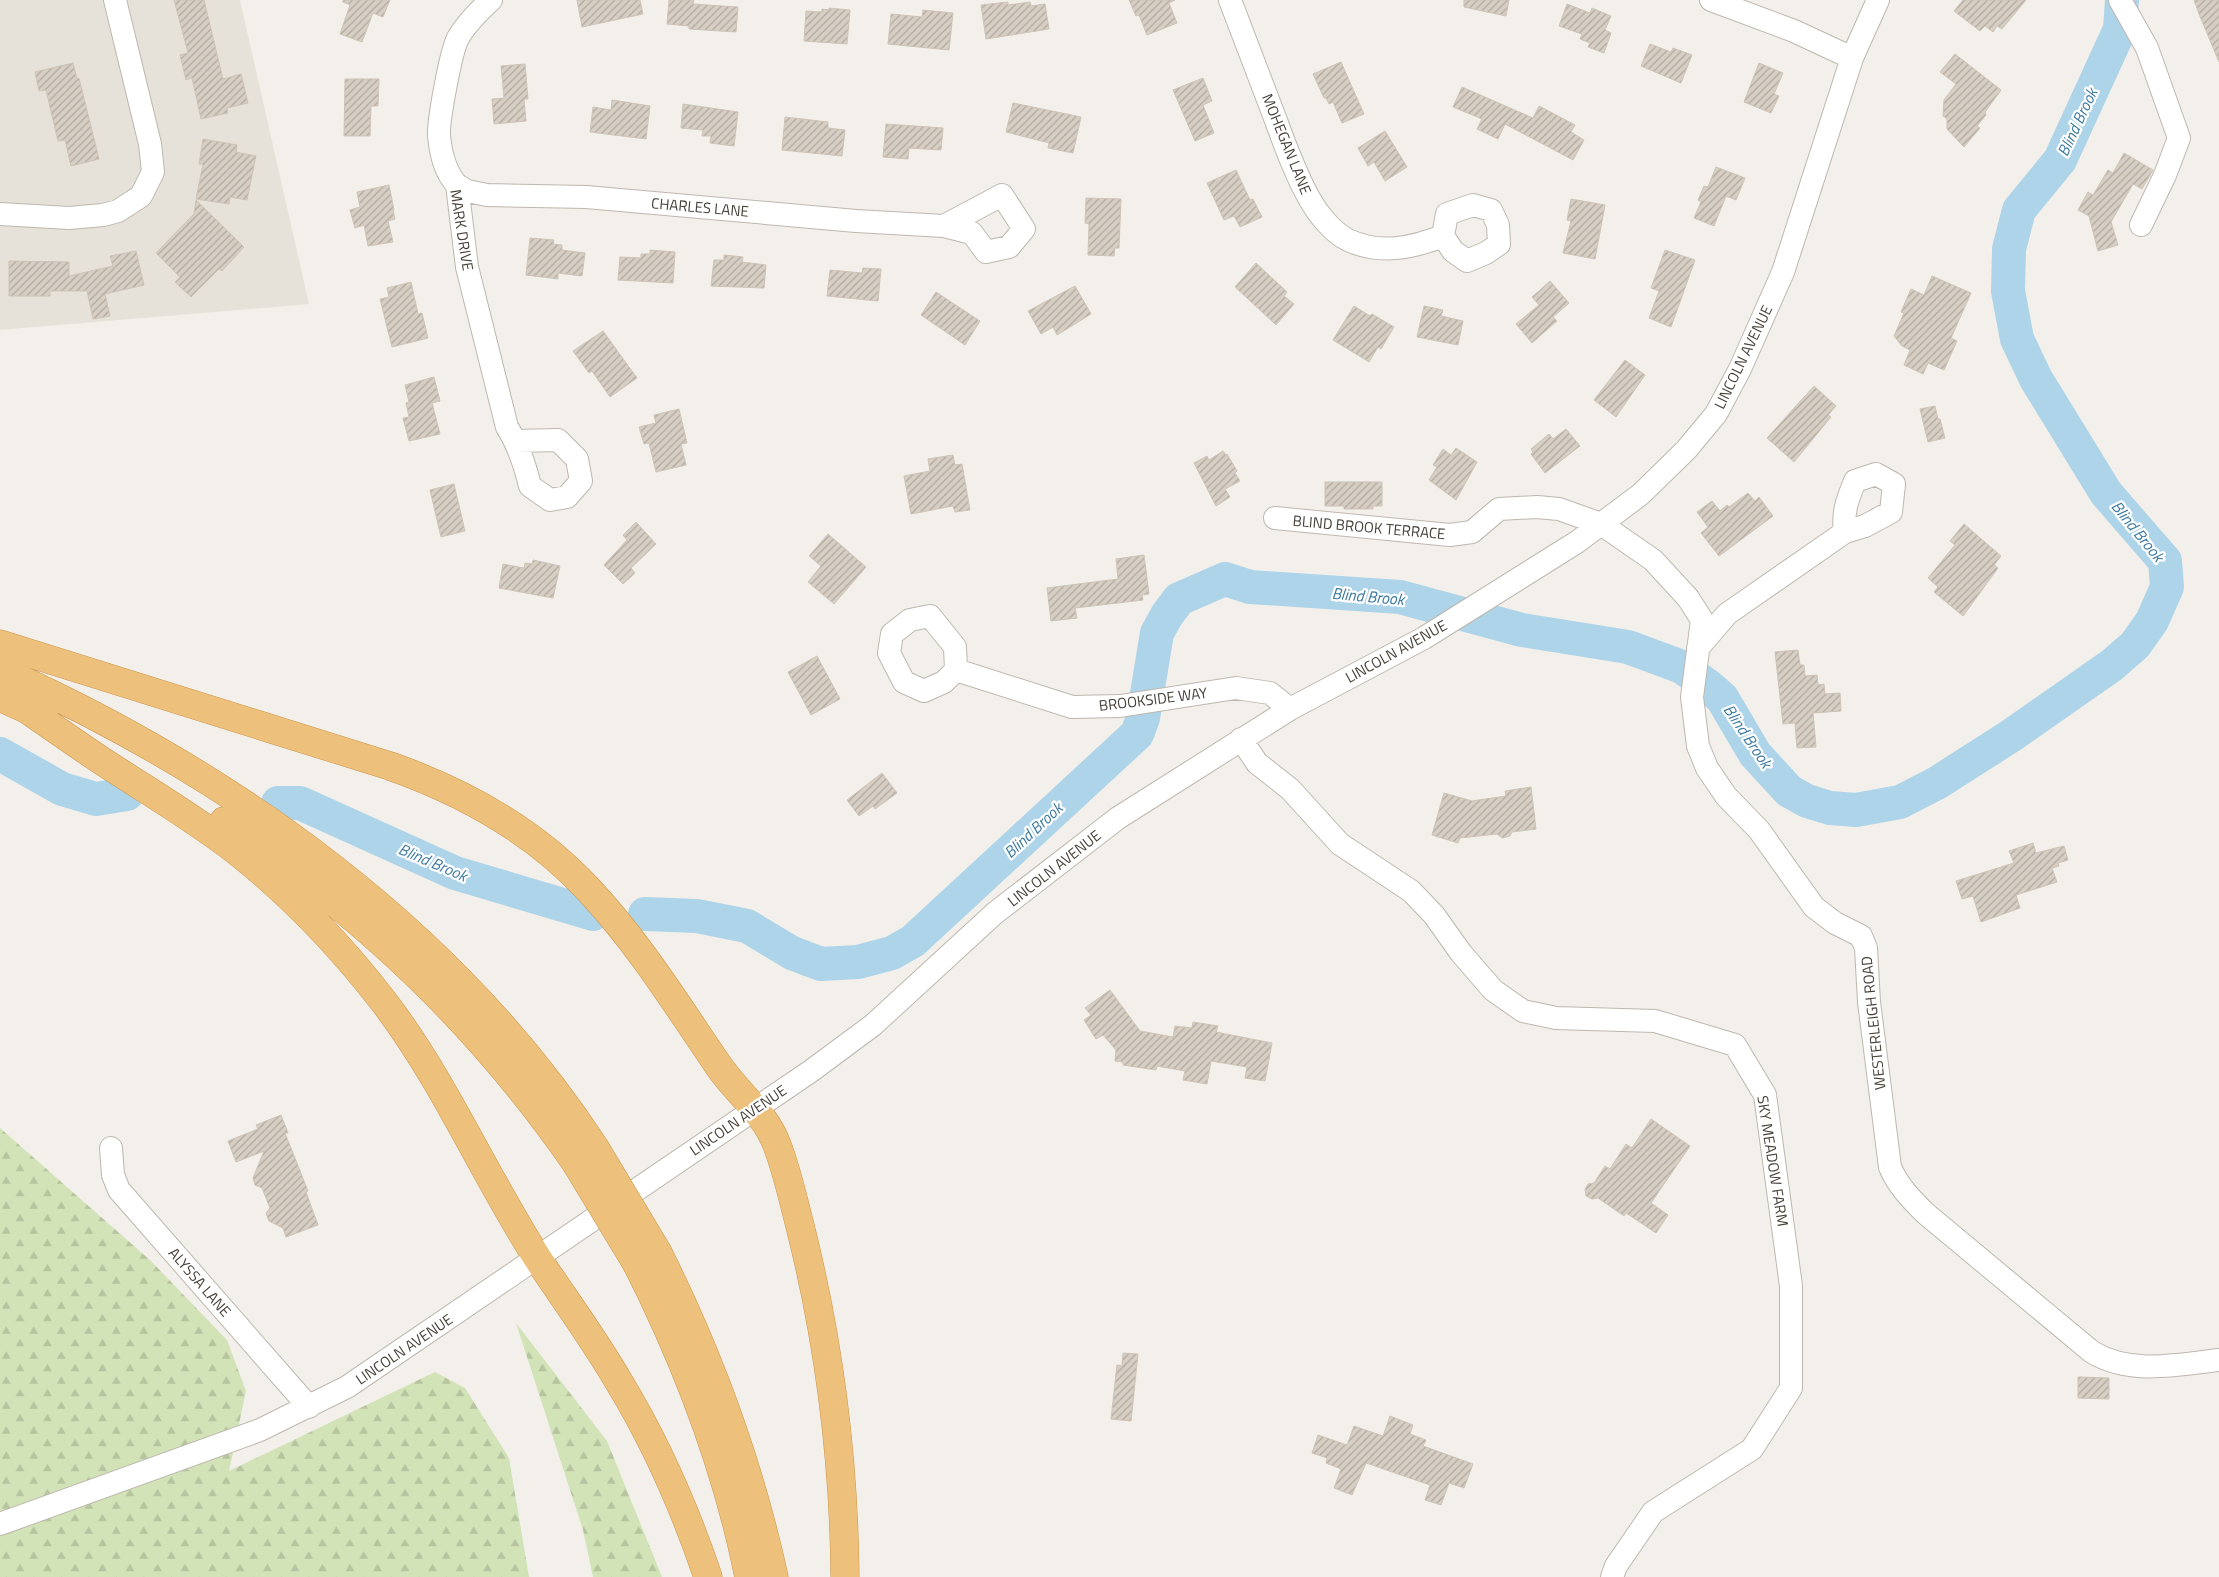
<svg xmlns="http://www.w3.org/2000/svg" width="2219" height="1577" viewBox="0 0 2219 1577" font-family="'Titillium Web',sans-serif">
<defs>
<pattern id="forest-firs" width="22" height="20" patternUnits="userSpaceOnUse" patternTransform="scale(1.25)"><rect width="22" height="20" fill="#d2e3b8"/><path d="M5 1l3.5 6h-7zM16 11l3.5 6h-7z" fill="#b6c49f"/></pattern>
<pattern id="building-hatch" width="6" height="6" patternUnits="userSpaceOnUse" patternTransform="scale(1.25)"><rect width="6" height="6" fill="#d7cec4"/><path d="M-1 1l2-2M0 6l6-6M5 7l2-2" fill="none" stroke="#b0a9a0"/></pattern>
</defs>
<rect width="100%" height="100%" fill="#f3f0eb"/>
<!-- residential -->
<path fill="#e7e2d9" d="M0 0H240L309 304 0 330Z"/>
<!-- forest -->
<path fill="url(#forest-firs)" d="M0 1128 151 1261 227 1340 246 1391 229 1471 435 1372 465 1388 509 1458 529 1577H0Z
M516 1323 607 1441 662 1577H593L583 1530Z"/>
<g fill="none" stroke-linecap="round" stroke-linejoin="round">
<!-- river -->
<path stroke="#aed4e9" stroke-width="34" d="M0 754 62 789 96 799 127 794
M278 803H300L455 873 593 914
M645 914 697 916 747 926 792 953 821 964 858 962 892 953 913 941 1137 734 1143 718 1157 633 1167 615 1179 599 1225 579 1250 587 1400 597 1522 630 1628 647 1682 667 1708 686 1722 698 1755 754 1789 791 1807 801 1830 808 1856 810 1900 802 1937 783 2012 735 2112 665 2135 645 2152 621 2167 587 2165 561 2106 493 2036 379 2017 339 2008 291 2009 249 2019 210 2060 160 2120 29 2122 0"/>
</g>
<!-- building -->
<path fill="url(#building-hatch)" stroke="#cec3b5" d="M174 0H204L223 79 241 74 248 103 227 108 228 113 201 119 192 78 186 80 180 55 188 53Z
M343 0H390L383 17 373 13 362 42 340 34 350 5 343 2Z
M577 0H640L643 14 582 27Z
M669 0H694L693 4 738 7 736 32 689 29V26L667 24Z
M1129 0H1175L1169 3 1177 23 1147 35 1139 15 1136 16Z
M1464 0H1509L1506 16 1464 7Z
M1963 0H2026L2002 29 1997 26 1993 32 1985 26 1980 31 1954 11Z
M2194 0H2219V62L2199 14Z
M1008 2V5L1030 2 1031 6 1045 4 1049 29 986 39 981 5Z
M1567 4 1590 13 1592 8 1611 16 1605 30 1611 33 1604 53 1588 47 1590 43 1580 39 1582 34 1559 26Z
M829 8 850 10 847 44 804 41 806 11 822 12V9L829 10Z
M923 10 953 13 949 50 888 44 891 14 922 17Z
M1650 44 1671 52 1673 48 1692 55 1681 83 1641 66Z
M1955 54 2001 90 1985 112 1986 115 1977 126 1980 128 1964 147 1947 129V119L1943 116 1944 100 1956 84 1940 72Z
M1341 62 1364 114 1342 123 1333 102 1329 104 1326 98H1324L1313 74Z
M73 63 77 79 79 78 99 159 71 166 65 140 58 141 46 90 39 91 35 72Z
M1759 63 1783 73 1774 94 1779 96 1771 113 1744 102Z
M525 64 528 99H524L526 121 494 124 492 99 504 98 501 66Z
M1203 78 1212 101 1203 105 1214 133 1195 141 1173 90Z
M345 79H379L378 106H371L370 136H344Z
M1462 87 1533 118 1539 106 1575 125 1571 132 1584 140 1573 160 1505 124 1498 139 1477 129 1482 119 1453 107Z
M612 100 650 106 646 139 590 132 593 107 611 110Z
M1013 103 1081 117 1073 153 1048 148 1049 143 1006 132Z
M683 104 738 112 734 146 710 143 711 136H702L703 130 681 128Z
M785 117 828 122V128L845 130 842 156 782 150Z
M886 124 943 128 941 150 909 148 908 159 883 157Z
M1385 131 1407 167 1385 181 1374 162 1368 166 1358 148Z
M203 139 237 145 236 152 256 156 247 200 230 197 229 204 196 199 203 164H199Z
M2124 153 2153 170 2142 189 2133 184 2111 222 2118 245 2098 251 2089 216 2078 210 2088 192 2093 195 2108 170 2113 173Z
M1716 167 1745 178 1736 200 1726 196 1714 226 1694 218 1701 202 1698 200 1704 186 1708 187Z
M1236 170 1250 200 1253 199 1262 217 1240 227 1234 216 1224 220 1207 183Z
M389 185 394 210H393L395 219 388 221 393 242 368 246 364 225 355 228 350 210 360 207 357 192Z
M1086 198 1121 199 1119 248H1115L1114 256 1088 255 1089 224 1085 223Z
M1571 199 1605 205 1595 259 1563 253 1571 221 1567 220Z
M196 200 244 247 222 271 219 269 191 297 175 282 180 277 156 253 194 214Z
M530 238 554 240 553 244 562 245V250L585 253 582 276 558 273V279L526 275Z
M650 250 675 252 673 283 618 280 620 257 641 258V254H650Z
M1665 250 1695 260 1671 327 1649 318 1659 291 1651 288Z
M136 251 144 285 105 294 110 316 93 319 87 291H50V296H9V261L69 262V276L113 266 110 256Z
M724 255 743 257 742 262 766 265 764 288 711 286 714 260H724Z
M1256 263 1287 292 1284 296 1294 304 1276 325 1235 287Z
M863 268 881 269 878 301 827 296 830 270 862 273Z
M1932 276 1971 293 1951 338 1957 341 1944 370 1928 363 1923 374 1904 365 1910 350 1902 346 1894 336 1904 313 1901 312 1911 289 1924 295Z
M1550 281 1569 303 1553 317 1557 321 1532 343 1516 324 1539 305 1532 297Z
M411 282 418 314 422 313 428 338 392 347 380 299 389 297 387 288Z
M1075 286 1091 314 1057 335 1053 327 1041 334 1028 311Z
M936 292 980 321 965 345 921 315Z
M1354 306 1370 316 1372 314 1394 327 1381 349 1378 347 1369 362 1333 340Z
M1424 306 1443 310 1441 316 1463 321 1458 345 1417 337Z
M603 331 637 378 610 397 592 371 589 373 573 351Z
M1625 360 1645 375 1616 417 1594 400Z
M434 377 440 401 432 403 440 434 409 441 403 418 409 417 406 403 409 402 405 385Z
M1814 386 1836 406 1828 415 1831 417 1794 462 1767 438Z
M1935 406 1938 419H1940L1945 438 1928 442 1920 409Z
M679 409 687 443 681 444 686 465 656 472 649 443 644 444 639 427 656 423 654 415Z
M1566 429 1580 446 1545 473 1531 454 1533 452 1531 449 1549 434 1553 439Z
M1456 448 1477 462 1456 500 1429 480 1437 467 1433 465 1443 449 1451 455Z
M1223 451 1226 455 1227 454 1237 471 1235 473 1240 481 1225 489 1230 497 1216 506 1194 463 1207 456 1209 460Z
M953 455 955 465 962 464 970 510 955 512 953 506 911 514 904 476 930 471 928 459Z
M1325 482H1382V506H1373V509H1344V506H1325Z
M454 484 465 531 441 537 430 490Z
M1748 493 1755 501 1759 497 1773 516 1719 556 1701 533 1708 527 1697 512 1712 501 1720 511 1727 505 1729 507Z
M636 522 656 544 631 568 635 573 623 584 604 565 627 540 623 535Z
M1964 524 2001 556 1994 565 1998 568 1963 616 1934 592 1938 587 1928 578 1955 545 1950 541Z
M828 534 866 567 834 604 808 582 821 566 809 556Z
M1144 555 1149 594 1142 595 1143 600 1075 608 1077 618 1051 621 1047 588 1118 579 1116 559Z
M533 560 560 566 553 598 499 588 503 564 524 568 525 563 532 564Z
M1798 650 1800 665H1804L1805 676 1817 675 1818 685 1824 684 1825 694 1840 693 1841 711 1813 713 1816 747 1797 748 1795 723 1783 724 1775 652Z
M817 656 840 699 811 715 788 672Z
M882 773 897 793 875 809 873 806 859 816 847 800Z
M1531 787 1536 829 1512 832 1510 836 1502 838 1497 834 1460 838 1458 843 1432 835 1444 793 1472 801 1506 796 1505 791Z
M2033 843 2036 853 2064 846 2068 860 2058 863 2059 866 2052 868 2057 882 2016 895 2020 908 1981 922 1973 896 1962 899 1956 881 2014 863 2009 851Z
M1110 990 1140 1031 1173 1037 1175 1026 1192 1028 1193 1022 1218 1026 1216 1032 1272 1043 1265 1081 1245 1078 1247 1067 1211 1061 1207 1084 1183 1080 1185 1071 1157 1066 1156 1070 1123 1065V1062L1115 1061 1116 1050 1103 1035 1096 1039 1084 1020 1091 1015 1085 1008Z
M281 1115 288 1133H285L308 1191 306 1192 318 1225 286 1237 283 1228 269 1221 266 1213 270 1208 262 1188 255 1185 253 1178 264 1151 236 1162 228 1141 258 1129 256 1125Z
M1651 1119 1690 1146 1651 1203 1668 1215 1656 1233 1626 1213 1624 1216 1598 1198 1592 1199 1586 1196 1585 1189 1588 1184 1594 1183 1605 1166 1610 1169 1626 1144 1632 1148Z
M1123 1353 1138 1354 1131 1421 1111 1419 1117 1365 1122 1366Z
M2078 1377 2109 1378V1399L2078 1398Z
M1390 1416 1413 1425 1410 1434 1426 1440 1423 1446 1473 1464 1464 1488 1449 1483 1441 1505 1425 1500 1430 1485 1366 1463 1352 1495 1334 1488 1341 1469 1326 1463 1327 1458 1312 1453 1318 1435 1347 1445 1354 1426 1383 1436Z"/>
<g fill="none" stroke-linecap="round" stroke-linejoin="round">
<!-- minor casing -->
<g stroke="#beb7ae" stroke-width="24">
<path id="minor" d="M491 0C479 11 466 24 458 38 451 51 438 121 439 136 441 155 445 172 457 185L467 267 507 427C519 446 525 465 530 486L550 500 567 497 581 481 577 459 558 440 516 441
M1230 0C1245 39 1260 78 1275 118 1285 145 1295 173 1309 198 1317 213 1332 232 1348 240 1380 255 1412 248 1443 236
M1711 0 1794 31 1852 58
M2120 0 2147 48 2179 138 2165 175 2141 225
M457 185 467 191 487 195 586 197 856 221 944 226 1002 195 1024 229 1009 247 986 252 972 233 944 226
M1473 205 1491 210 1498 225 1499 244 1486 253 1467 261 1453 251 1443 236 1447 214Z
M0 214 69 218 103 215 118 211 141 196 153 172 150 144 115 0
M1275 518 1450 535 1472 532 1499 509 1537 507 1559 509 1601 524 1653 560 1688 598 1702 620 1692 697 1698 746 1707 768 1726 796 1759 830 1814 907 1835 923 1861 936 1866 948 1869 1002 1890 1167C1898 1186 1911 1199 1925 1213L2092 1352C2130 1375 2177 1365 2219 1360
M1698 648 1727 614 1845 532 1865 526 1891 512 1894 484 1876 474 1855 481C1848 498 1842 513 1845 532
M956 670 955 647 930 616 910 620 892 634 889 653 904 682 924 691 944 682 956 670 1072 707 1120 706 1236 688 1270 693 1290 709
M1241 739 1257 763 1290 789 1340 844 1411 891 1434 915 1461 953 1493 990 1523 1011 1556 1018 1655 1021 1735 1045 1765 1095 1791 1286V1388L1752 1449 1653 1512 1616 1566 1612 1577
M111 1148 113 1175 119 1190 309 1407
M0 1524 260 1430 347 1387 811 1071 873 1025 995 913 1118 818 1290 709 1424 638 1577 542 1641 494 1686 450 1716 414 1740 369 1783 272 1852 58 1878 0"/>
</g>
<!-- highway casing -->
<g stroke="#cc964c" stroke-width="29">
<path id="highway" d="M0 644 390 766C464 792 534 831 588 889 638 942 677 1005 718 1065 737 1093 765 1113 777 1145 787 1171 793 1199 800 1226 829 1341 844 1458 845 1577
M0 670C233 775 454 932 595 1148
M0 697 44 717
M28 710C57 730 86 751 116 770 156 796 196 820 234 849 290 893 340 945 384 1002 445 1082 484 1175 538 1259 565 1300 594 1339 619 1382 656 1443 685 1509 708 1577
M224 821C366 916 479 1023 576 1163
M658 1253C710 1357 749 1463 774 1577
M637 1264C687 1363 727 1468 749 1577"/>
</g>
<!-- minor -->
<use href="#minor" stroke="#fff" stroke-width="22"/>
<!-- highway -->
<use href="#highway" stroke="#edc17b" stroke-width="28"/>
<!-- highway-bridge casing -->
<g stroke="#cc964c" stroke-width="29" stroke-linecap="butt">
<path id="highway-bridge" d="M595 1148 658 1253
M576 1163 637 1264"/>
</g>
<!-- highway-bridge -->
<use href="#highway-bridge" stroke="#edc17b" stroke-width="28"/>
</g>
<g text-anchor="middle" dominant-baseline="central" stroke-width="4.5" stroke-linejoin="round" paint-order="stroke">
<!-- street labels -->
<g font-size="15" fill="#474139" stroke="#fff">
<text transform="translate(1287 144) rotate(68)">MOHEGAN LANE</text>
<text transform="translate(700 207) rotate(5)">CHARLES LANE</text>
<text transform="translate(462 230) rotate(81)">MARK DRIVE</text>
<text transform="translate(1743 357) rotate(-64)">LINCOLN AVENUE</text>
<text transform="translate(1369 527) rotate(5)">BLIND BROOK TERRACE</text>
<text transform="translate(1396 651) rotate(-29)">LINCOLN AVENUE</text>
<text transform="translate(1153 699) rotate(-7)">BROOKSIDE WAY</text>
<text transform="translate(1054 868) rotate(-38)">LINCOLN AVENUE</text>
<text transform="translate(1873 1023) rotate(-96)">WESTERLEIGH ROAD</text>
<text transform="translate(738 1120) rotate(-34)">LINCOLN AVENUE</text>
<text transform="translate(1773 1161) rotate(81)">SKY MEADOW FARM</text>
<text transform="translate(200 1282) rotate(49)">ALYSSA LANE</text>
<text transform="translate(404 1349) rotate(-34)">LINCOLN AVENUE</text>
</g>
<!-- water labels -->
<g font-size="16" font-style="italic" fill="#3c7aa0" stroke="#fff">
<text transform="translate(2077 122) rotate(-65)">Blind Brook</text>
<text transform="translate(2138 531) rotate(51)">Blind Brook</text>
<text transform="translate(1368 596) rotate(5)">Blind Brook</text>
<text transform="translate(1748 736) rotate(56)">Blind Brook</text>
<text transform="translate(1033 830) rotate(-43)">Blind Brook</text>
<text transform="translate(433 862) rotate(23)">Blind Brook</text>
</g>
</g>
</svg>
